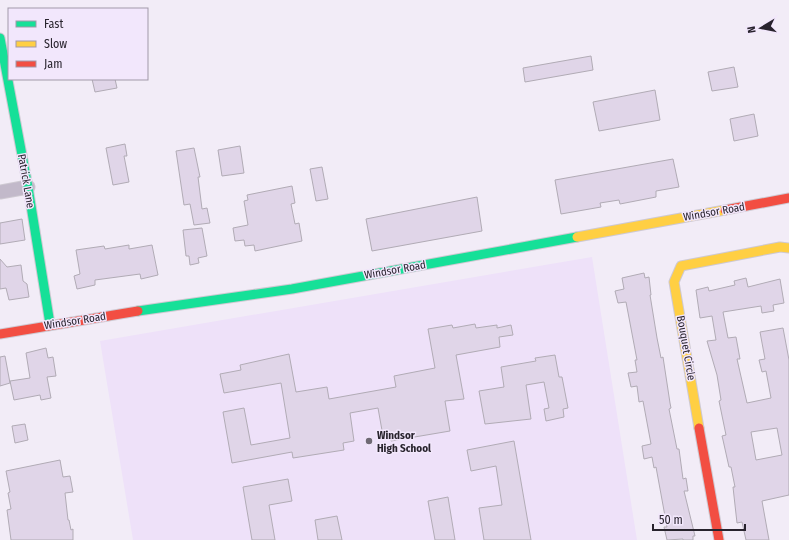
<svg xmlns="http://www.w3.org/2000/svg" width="789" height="540" viewBox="0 0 789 540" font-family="'Fira Sans Condensed',sans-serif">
<rect width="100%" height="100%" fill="#f2ecf7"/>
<!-- built -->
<path fill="#eee1f9" d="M592 257 637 540H133L100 341Z"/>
<!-- building -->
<path fill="#e0d5e8" stroke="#b1abb5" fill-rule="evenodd" d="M591 56 593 70 525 82 523 68Z
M734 67 738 87 712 91 708 72Z
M92 79H115L117 88 95 92Z
M655 90 660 120 599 131 593 102Z
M754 114 758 136 734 141 730 119Z
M125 144 127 156H124L129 182 113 185 106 148Z
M240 146 244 173 222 176 218 150Z
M194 148 200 177H198L202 209 207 208 210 223 194 225 190 204 184 205 176 151Z
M673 159 679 187 656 191V197L620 204 619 200 600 203 601 207 561 214 555 180Z
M322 167 328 199 316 201 310 169Z
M292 186 295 203 291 204 295 224 299 223 302 241 255 251 254 245 245 246 244 240 235 241 233 228 248 225 244 201 248 200 247 195Z
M477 197 482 231 372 251 366 219Z
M22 219 25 240 0 244V223Z
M202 228 207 256 198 258 199 263 190 265 189 256H186L183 230Z
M129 245V249L152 245 158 275 141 279 140 274 95 280V285L77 289 74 276 80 274 76 250 104 246 105 249Z
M0 259 7 267 21 265 23 281 27 284 29 297 9 300 6 288 0 289Z
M644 273 645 278 649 277 651 295H650L657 338 661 358 663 357 670 403 671 408 669 409 677 449H679L683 479 686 478 688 491H684L695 536H693V540H683V539L667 540 664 527H667L656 467 654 468 652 457 644 459 642 446 651 444 643 401 639 402 637 386 631 387 628 373 637 372 635 360H637L626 302 618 303 615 291 624 289 622 278Z
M746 278 748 287 780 279 784 303 773 305 774 311 762 313 761 306 723 312 728 338 736 337 740 359H737L747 403 771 398 766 371 762 372 759 360 765 359 760 332 783 328 789 360V495L762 501 769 540H746L742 522 737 523 733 487H735L731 467H729L723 440 722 436 726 435 719 401 721 400 717 375 707 341 716 340 712 316 700 318 696 290 708 287 709 291 735 285 734 281ZM777 428 782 455 756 460 751 432Z
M475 324 476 328 497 325V328L511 325 513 335 499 337 500 347 456 355 464 399 445 401 450 431 391 441V435L383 436 378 408 350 413 354 441 343 443 344 450 293 458 292 452 232 463 223 412 244 408 251 445 290 438 281 383 224 393 220 374 241 370 240 365 289 354 296 392 327 387 329 399 396 387 394 376 435 368 428 329 452 325 453 328Z
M46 348 48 358 53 357 56 376 47 377 51 398 41 400 40 395 14 400 10 381 30 378 26 353Z
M555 355 559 377H562L568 408 563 409 564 417 546 421 544 409 549 408 544 382 526 385 531 419 485 424 479 391 504 387 501 367 536 361 535 358Z
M5 356 10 383 0 386V357Z
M25 424 28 440 15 443 12 426Z
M514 441 531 540H484L479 508 502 505 496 466 471 471 467 450Z
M60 460 63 477 70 476 73 492 65 493 68 520H69L71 530 73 529V540H11L7 510 11 509 8 493 10 492 6 471Z
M288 479 292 501 269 505 275 540H252L243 487Z
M448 497 455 540H435L428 501Z
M337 516 342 540H318L315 520Z"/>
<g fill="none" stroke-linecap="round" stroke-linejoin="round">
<!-- street casing -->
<g stroke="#cec9d2" stroke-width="15">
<path id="street" d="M0 192 28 187"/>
</g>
<!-- fast casing -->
<g stroke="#cec9d2" stroke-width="11">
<path id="fast" d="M0 38 28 187 50 324
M138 311 292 289 577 237"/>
</g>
<!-- slow casing -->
<g stroke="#cec9d2" stroke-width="11">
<path id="slow" d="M577 237 725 210
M699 428 674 282 681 266 780 247 789 248"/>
</g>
<!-- jam casing -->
<g stroke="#cec9d2" stroke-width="11">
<path id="jam" d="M725 210 789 198
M0 334 138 311
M699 428 719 540"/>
</g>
<!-- street -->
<use href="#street" stroke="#c2b9ca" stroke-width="13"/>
<!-- fast -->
<use href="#fast" stroke="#16e098" stroke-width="9"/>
<!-- slow -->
<use href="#slow" stroke="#ffcf43" stroke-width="9"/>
<!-- jam -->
<use href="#jam" stroke="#f24e42" stroke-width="9"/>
</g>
<!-- markers -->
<circle fill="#6f6974" stroke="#f2e7fc" stroke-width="1.5" cx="369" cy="441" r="4"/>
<g text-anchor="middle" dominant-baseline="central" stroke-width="3" stroke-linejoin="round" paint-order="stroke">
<!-- street labels -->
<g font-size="11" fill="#28232d" stroke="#f2e7fc">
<text transform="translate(26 181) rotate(80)">Patrick Lane</text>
<text transform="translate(714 212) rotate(-10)">Windsor Road</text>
<text transform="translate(395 270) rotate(-10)">Windsor Road</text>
<text transform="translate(75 321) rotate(-9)">Windsor Road</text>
<text transform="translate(686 348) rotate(80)">Bouquet Circle</text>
</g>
<!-- poi labels -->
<g font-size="11" font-weight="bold" fill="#28232d" stroke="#f2e7fc" text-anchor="start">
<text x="377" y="435">Windsor<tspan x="377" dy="13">High School</tspan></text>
</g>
</g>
<!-- legend -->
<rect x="8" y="8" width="140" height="72" fill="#f2e7fc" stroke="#a199a9"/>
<rect x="16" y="21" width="20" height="6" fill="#16e098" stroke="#a199a9"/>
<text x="44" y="28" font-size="12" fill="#28232d">Fast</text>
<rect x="16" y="41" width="20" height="6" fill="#ffcf43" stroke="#a199a9"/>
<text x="44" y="48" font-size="12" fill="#28232d">Slow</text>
<rect x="16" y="61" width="20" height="6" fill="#f24e42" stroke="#a199a9"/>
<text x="44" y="68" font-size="12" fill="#28232d">Jam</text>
<!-- north arrow -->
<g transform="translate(761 28) rotate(260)" stroke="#f2e7fc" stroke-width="3" paint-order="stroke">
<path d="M0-3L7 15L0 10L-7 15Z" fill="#28232d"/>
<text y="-6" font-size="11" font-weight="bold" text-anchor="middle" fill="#28232d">N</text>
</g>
<!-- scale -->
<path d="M653 524v6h92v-6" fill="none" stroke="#28232d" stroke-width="2"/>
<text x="659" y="524" font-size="12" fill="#28232d" stroke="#f2e7fc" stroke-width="3" paint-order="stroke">50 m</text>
</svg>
